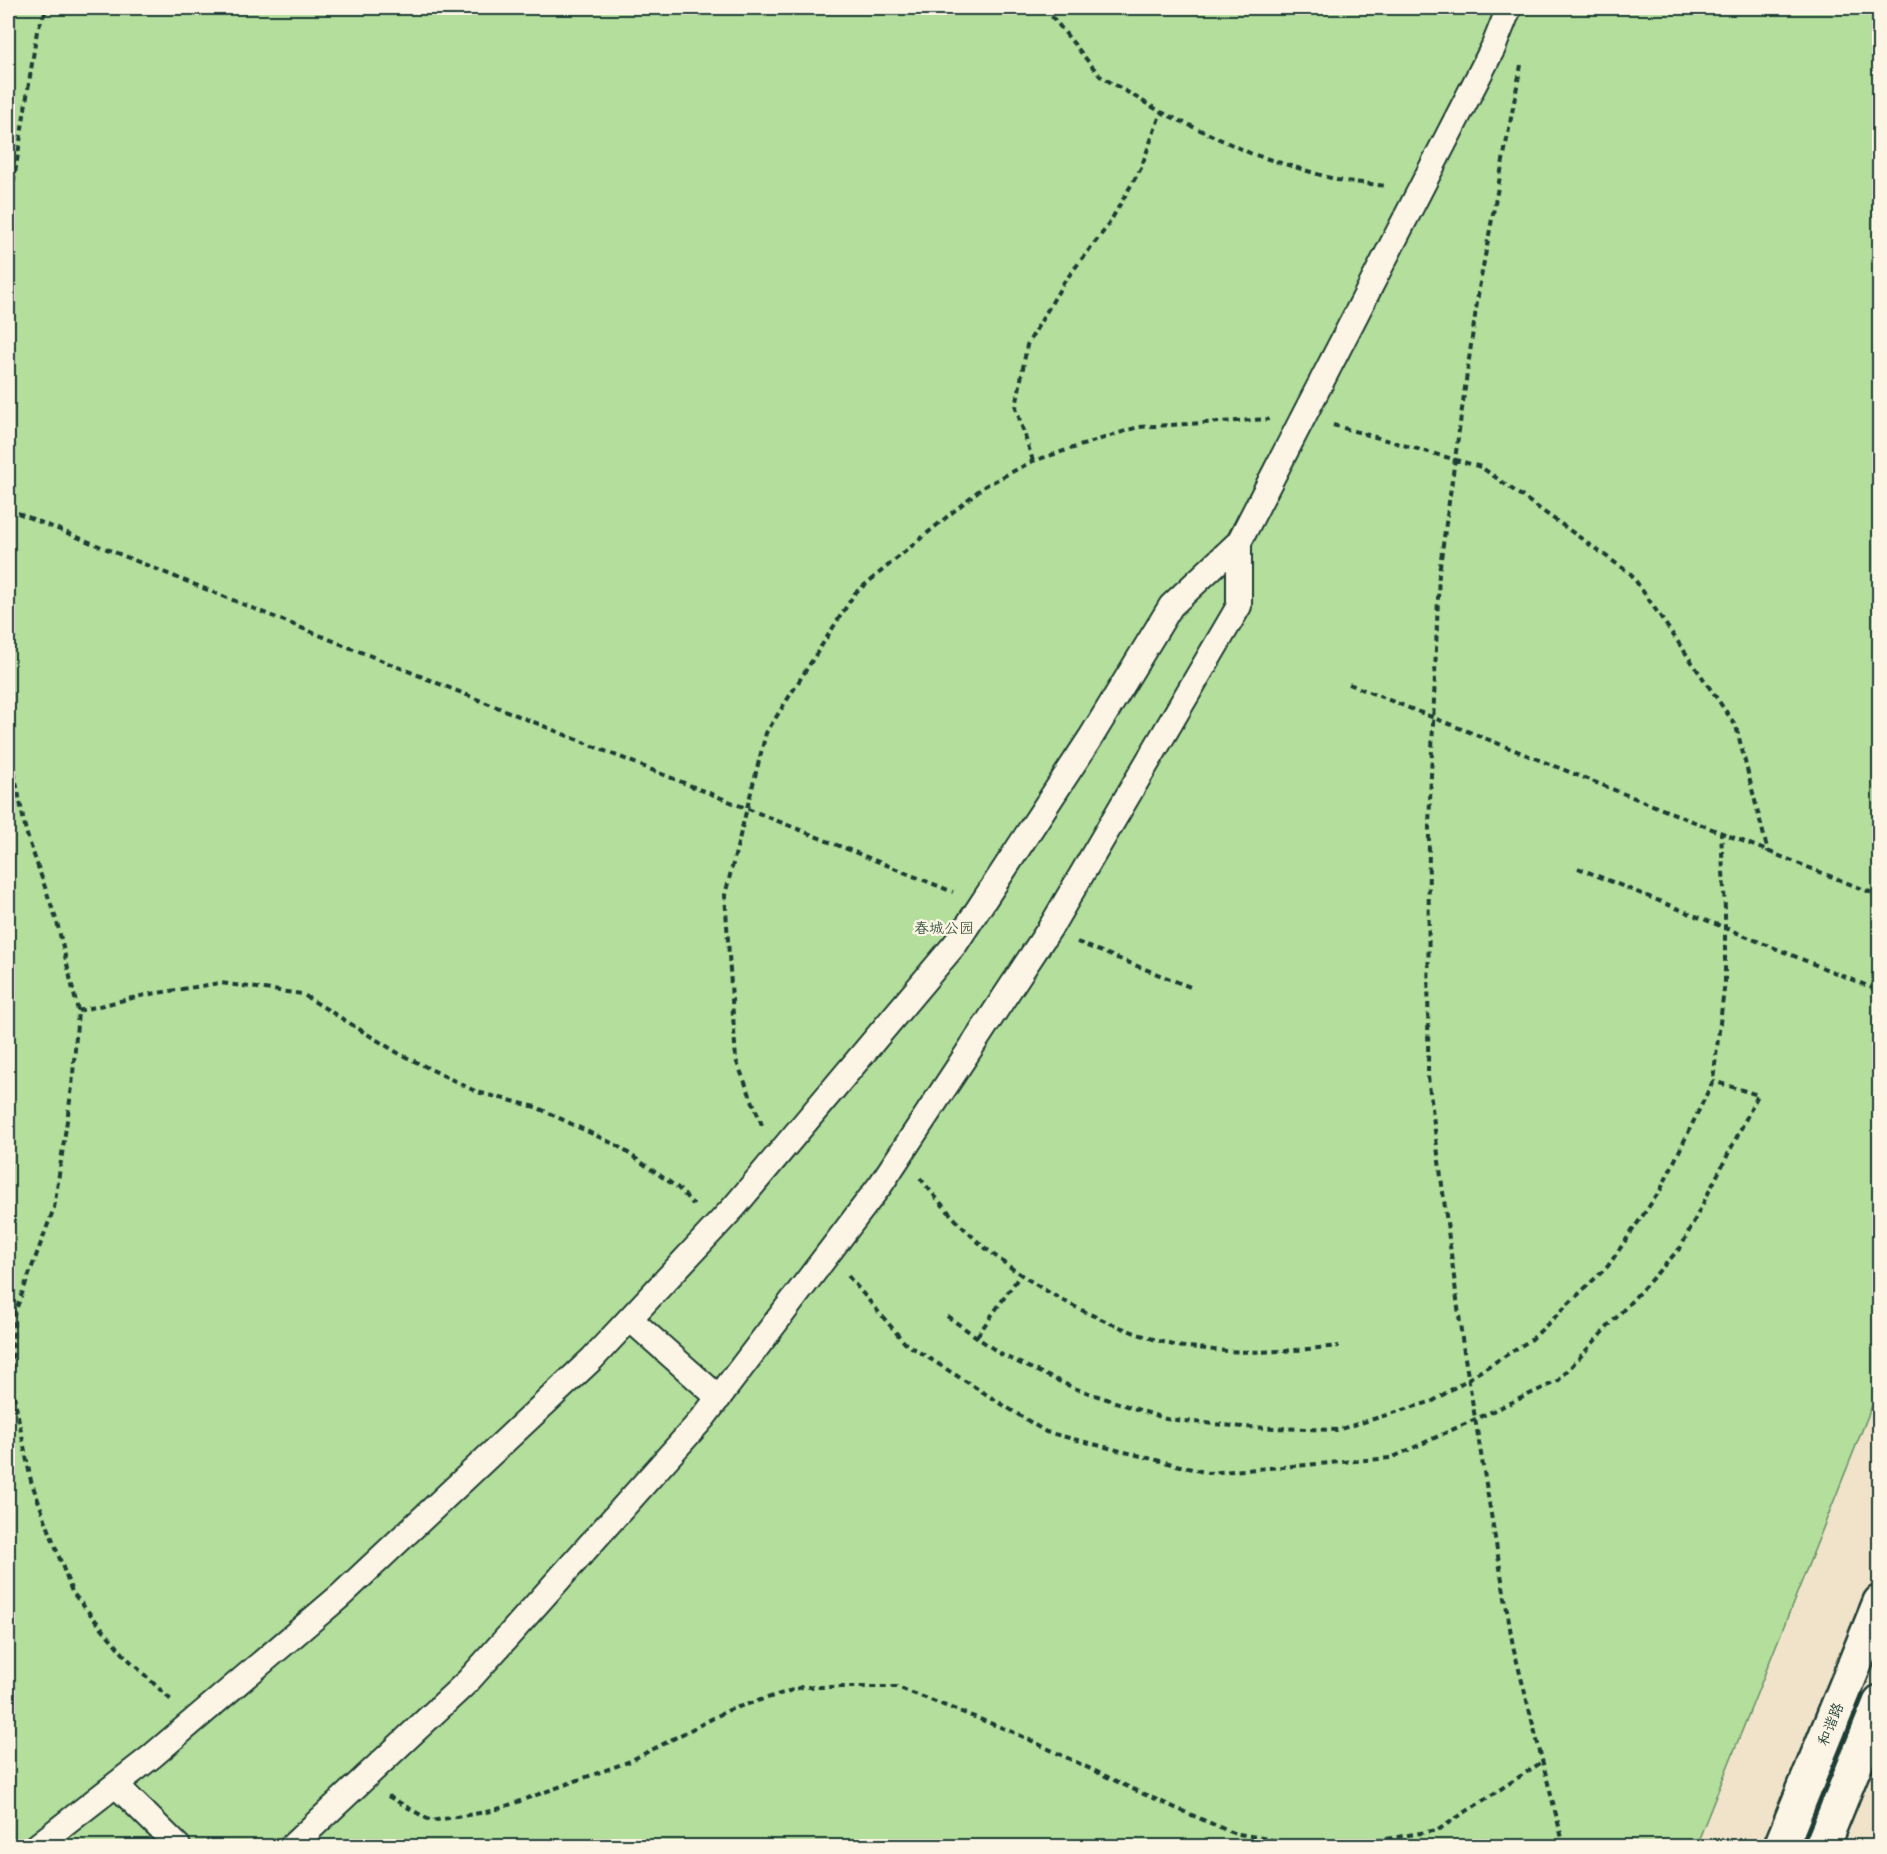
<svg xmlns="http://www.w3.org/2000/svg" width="1887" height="1854" viewBox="0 0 1887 1854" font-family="Delius,'LXGW WenKai TC',sans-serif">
<rect width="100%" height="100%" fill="#f1e3ca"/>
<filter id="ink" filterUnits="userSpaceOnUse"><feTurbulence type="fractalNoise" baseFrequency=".0167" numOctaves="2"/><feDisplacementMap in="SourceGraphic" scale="12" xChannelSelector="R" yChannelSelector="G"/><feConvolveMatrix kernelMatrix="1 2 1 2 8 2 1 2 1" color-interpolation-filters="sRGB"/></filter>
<g filter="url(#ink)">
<!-- green -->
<path fill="#b3de9c" stroke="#698e68" stroke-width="1.5" d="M8 8H1879V1388L1696 1846H8Z"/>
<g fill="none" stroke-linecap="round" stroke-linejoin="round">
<!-- pedestrian casing -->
<g stroke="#1f3d34" stroke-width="28">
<path id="pedestrian" d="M630 1319 719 1398
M116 1785 178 1846
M37 1846 151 1757 340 1596 592 1359 735 1206 956 943 1091 737 1171 606 1239 542 1493 48 1509 8
M292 1846 468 1681 703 1418 881 1184 1052 925 1239 606V542"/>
</g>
<!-- tertiary casing -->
<g stroke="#1f3d34" stroke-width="38">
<path id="tertiary" d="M1781 1846 1880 1602
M1822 1846 1880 1703"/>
</g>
<!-- path -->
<path stroke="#1f3d34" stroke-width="4" stroke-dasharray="6 4.5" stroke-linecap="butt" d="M1045 8 1100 76 1161 112 1252 154 1337 180 1387 186
M1521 65 1479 288 1439 573 1429 826 1428 1077 1463 1346 1513 1646 1564 1846
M1333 425 1481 467 1631 574 1736 726 1768 852
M8 455 9 452 8 361 12 193 37 31 47 8
M1033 461 1016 408 1027 345 1064 282 1107 227 1141 168 1161 112
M8 509 953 892
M1349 684 1880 896
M8 741 26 832 57 922 78 1011 72 1087 54 1208 14 1315 12 1386 31 1481 72 1592 125 1656 171 1700
M1578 868 1880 991
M1077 942 1190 987
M78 1011 145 995 220 983 302 994 398 1053 477 1092 536 1107 618 1146 678 1188 694 1205
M762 1125 736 1060 725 895 766 733 855 593 983 487 1033 461 1138 427 1269 419
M920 1178C940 1203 963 1230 989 1251 1041 1293 1105 1326 1170 1344 1179 1347 1189 1347 1198 1348 1245 1355 1291 1351 1339 1346
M848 1276 905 1343 1046 1432 1208 1473 1391 1458 1558 1381 1681 1247 1758 1095 1713 1081
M947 1316 1002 1355 1074 1388 1166 1419 1243 1427 1337 1430 1433 1401 1532 1339 1608 1266 1661 1189 1713 1081 1725 981V909L1721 833
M977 1336 1021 1274
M388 1796 431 1821 492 1811 628 1762 729 1710 802 1687H897L1013 1732 1139 1792 1233 1833 1308 1846
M1345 1846 1438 1830 1542 1762"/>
<!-- pedestrian -->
<use href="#pedestrian" stroke="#fcf5e5" stroke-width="24"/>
<!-- tertiary -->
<use href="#tertiary" stroke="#fcf5e5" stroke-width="33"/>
</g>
</g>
<g text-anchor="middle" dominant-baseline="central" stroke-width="4.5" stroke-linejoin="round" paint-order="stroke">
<!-- park labels -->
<g font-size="15" fill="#3d5d49" stroke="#fcf5e5">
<text x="944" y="927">春城公园</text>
</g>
<!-- street labels -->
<g font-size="15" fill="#1f3d34" stroke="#fcf5e5">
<text transform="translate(1830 1724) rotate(-68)">和谐路</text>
</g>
</g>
<!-- margin -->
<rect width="1887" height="1854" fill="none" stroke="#fcf5e5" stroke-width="30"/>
<rect x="15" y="15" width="1857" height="1824" fill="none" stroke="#1f3d34" stroke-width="2" filter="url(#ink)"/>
</svg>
